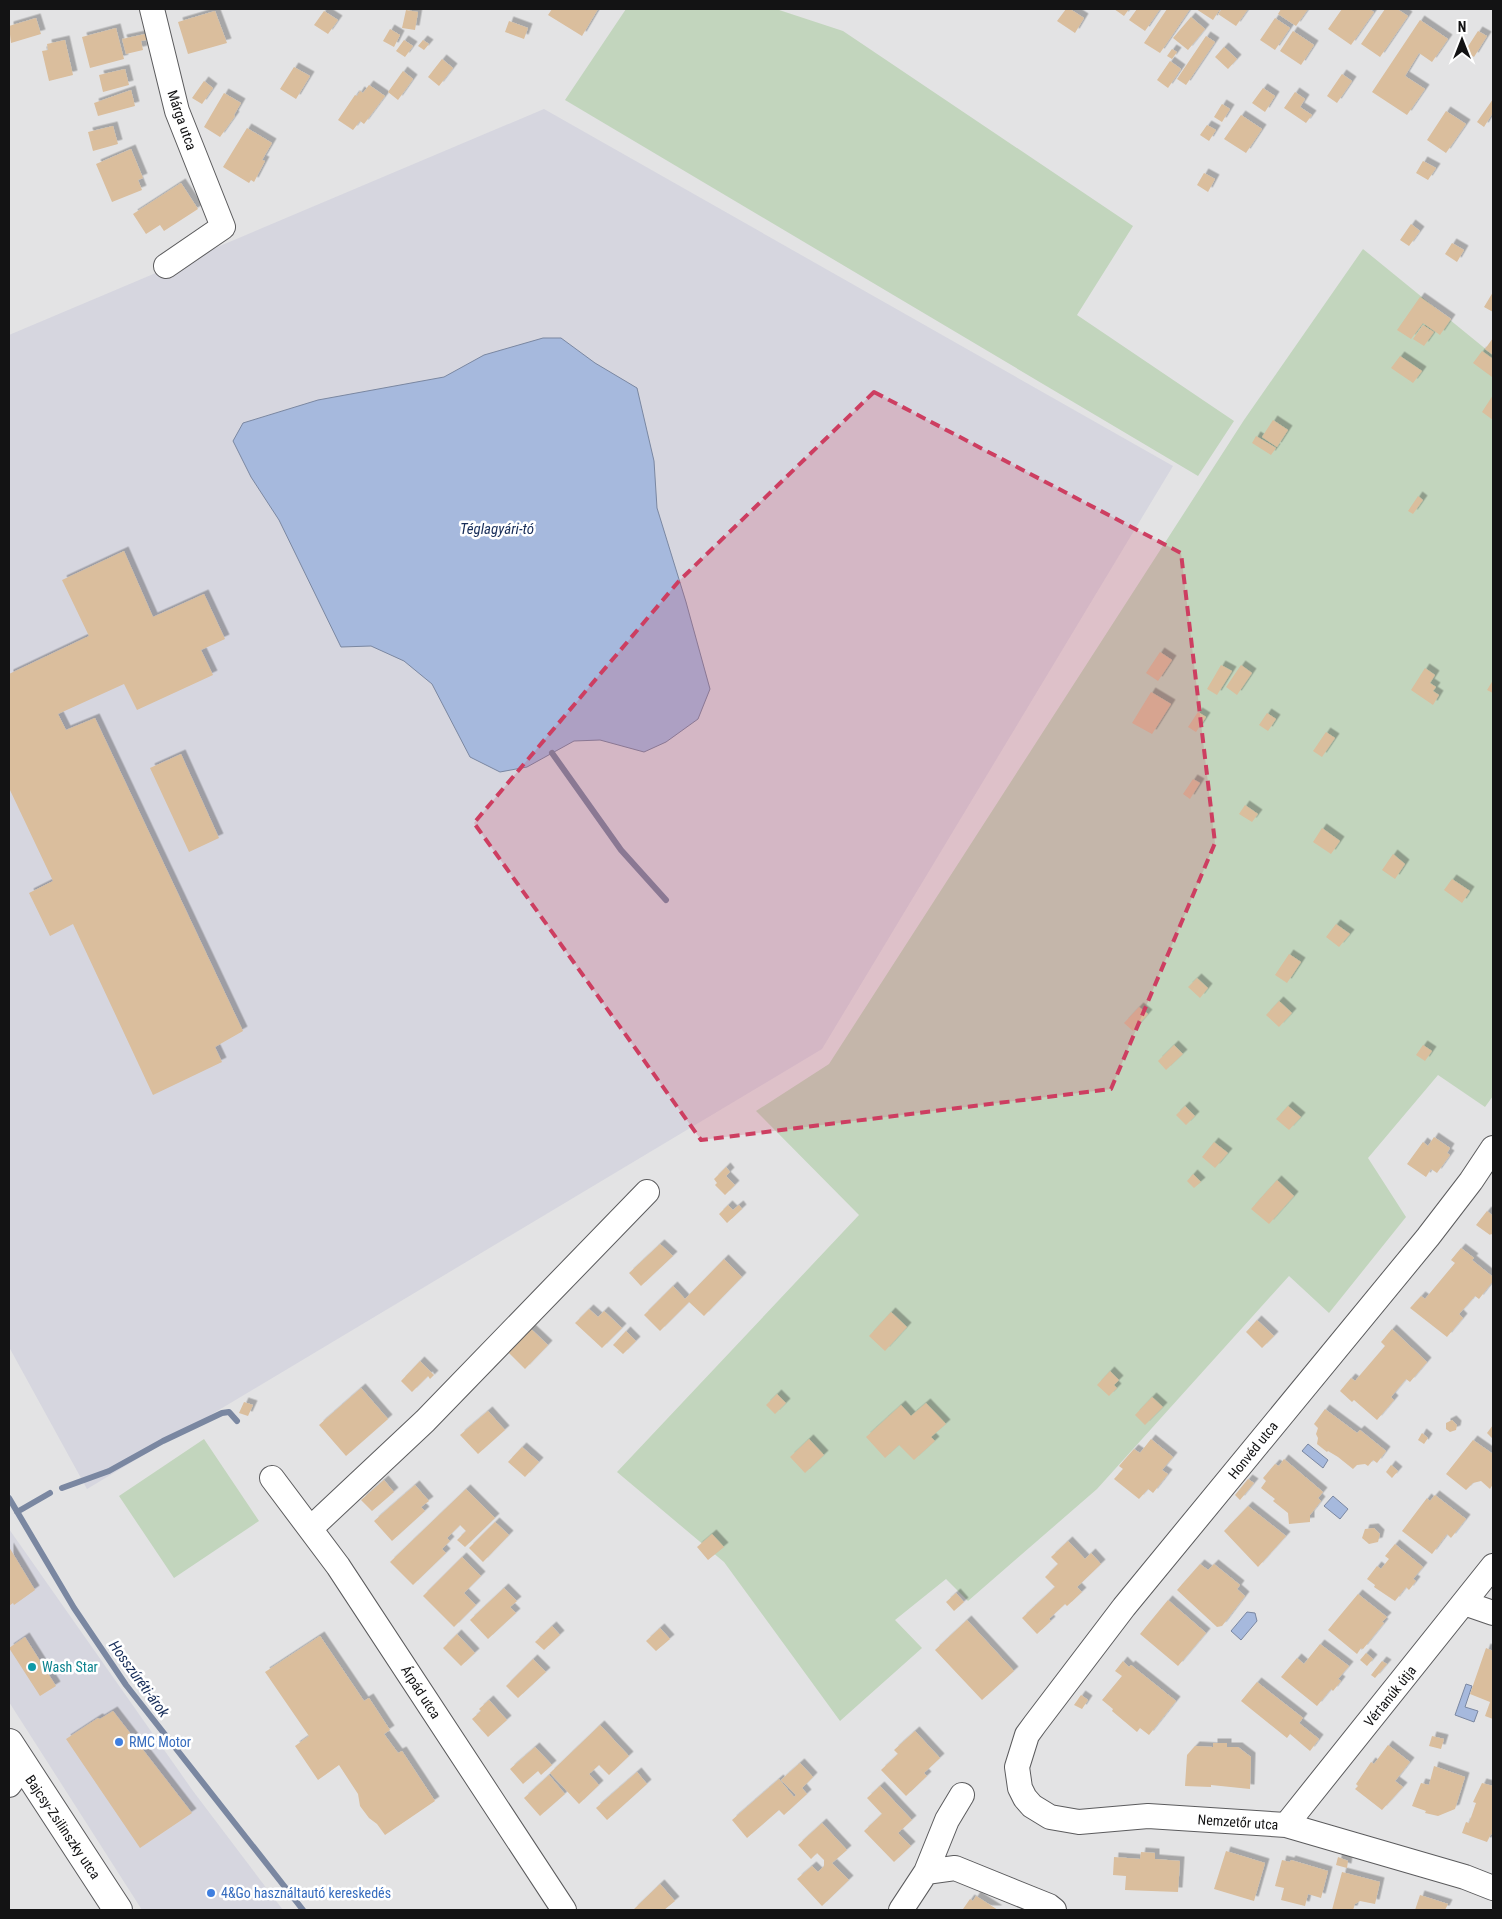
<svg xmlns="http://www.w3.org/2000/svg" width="1502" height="1919" viewBox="0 0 1502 1919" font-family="'Roboto Condensed',sans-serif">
<defs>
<filter id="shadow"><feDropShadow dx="4.5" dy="-4.5" stdDeviation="0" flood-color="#0004"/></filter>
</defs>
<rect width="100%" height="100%" fill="#e3e3e4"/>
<!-- built -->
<path fill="#d6d6df" d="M544 109 1173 466 822 1049 87 1489 9 1347V335Z
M9 1529 193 1791 283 1910H142L9 1702Z"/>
<!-- green -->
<path fill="#c2d5bd" d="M626 9H776L843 31 1133 226 1077 315 1234 421 1198 476 565 100Z
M1363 249 1493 355V1096L1485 1107 1438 1075 1368 1158 1406 1217 1329 1313 1289 1276 1097 1489 968 1601 946 1579 895 1620 922 1648 840 1721 724 1562 617 1472 859 1215 756 1111 829 1064 1244 420Z
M204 1439 259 1521 174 1578 119 1496Z"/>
<!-- water -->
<path fill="#a6b9dd" stroke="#7a87a1" d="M543 338H561L595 363 637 388 654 461 657 508 686 602 710 689 698 719 666 742 644 752 600 740 574 741 527 767 500 772 470 757 432 684 404 661 371 646 341 647 279 520 251 477 233 441 243 423 318 400 444 377 484 355Z
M1308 1444 1328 1460 1323 1468 1302 1451Z
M1333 1496 1348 1509 1340 1519 1324 1506Z
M1247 1612 1255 1613 1257 1621 1241 1640 1231 1631Z
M1466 1684 1472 1686 1465 1707 1478 1711 1474 1722 1455 1715Z"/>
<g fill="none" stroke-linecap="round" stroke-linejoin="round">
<!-- stream -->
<path stroke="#7a87a1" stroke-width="6" d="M552 753 621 850 666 900
M62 1488 109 1471 163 1441 222 1413 229 1412 237 1421
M9 1498 74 1608 126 1685 303 1910
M17 1512 50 1493"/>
</g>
<!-- building -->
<path fill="#dabe9d" filter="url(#shadow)" d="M552 9H598L582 36 548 15Z
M1066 9H1070L1084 18 1075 33 1057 21Z
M1114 9H1129L1124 16Z
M1137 9H1160L1145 31 1129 20Z
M1167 9H1190L1160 53 1144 43Z
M1196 9H1220L1213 20Z
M1222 9H1248L1236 26 1218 14Z
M1281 9H1308L1296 26 1278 14Z
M1342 9H1369L1374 12 1351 45 1328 29Z
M1385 9H1397L1408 16 1380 57 1361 44Z
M406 10 418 12 415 30 402 28Z
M215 11 227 43 188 54 178 22Z
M324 11 338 20 328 34 314 25Z
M1191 17 1205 29 1188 50 1173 38Z
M36 18 41 34 11 43 9 26Z
M1275 18 1290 28 1275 50 1260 40Z
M1420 20 1448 39 1432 62 1419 53 1405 76 1425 89 1407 115 1372 92Z
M509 21 528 28 524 39 505 32Z
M116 28 124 59 90 68 82 37Z
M390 29 400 35 394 47 383 41Z
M1293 31 1314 45 1301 65 1280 51Z
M1478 31 1487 36 1474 57 1465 51Z
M150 33 151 39 141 41 143 50 126 54 122 39Z
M1206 36 1215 42 1186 85 1177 79Z
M65 40 73 75 49 81 42 51 48 50 47 44Z
M404 40 413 46 405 57 396 51Z
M423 40 429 44 424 50 418 46Z
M1224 47 1237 59 1228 69 1215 57Z
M1172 49 1177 52 1172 59 1167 56Z
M442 59 453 68 439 86 428 77Z
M1170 61 1181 69 1168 88 1157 80Z
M294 67 310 76 296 99 280 89Z
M125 69 129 85 103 92 99 75Z
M403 71 413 79 398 100 388 92Z
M1342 74 1352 81 1337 103 1327 96Z
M204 81 213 88 202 104 192 98Z
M369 85 385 96 364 124 360 121 353 130 338 120 355 95 357 96 360 91 363 93Z
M1263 88 1275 96 1265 112 1252 103Z
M131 90 135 106 98 116 94 103Z
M1295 92 1305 99 1300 107 1312 115 1306 123 1284 108Z
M224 93 241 103 234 115 235 116 220 137 204 127Z
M1493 99V115L1492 114 1484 127 1477 122Z
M1222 104 1230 109 1222 122 1214 117Z
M1446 111 1466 124 1446 153 1427 140Z
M1241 115 1262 129 1246 153 1224 139Z
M1207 125 1216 130 1209 141 1200 135Z
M113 126 118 144 93 151 88 132Z
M247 128 272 143 262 160 265 161 254 182 251 180 249 183 223 167Z
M131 149 143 178 138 180 142 190 112 202 96 164Z
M1423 161 1436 168 1428 180 1416 173Z
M1204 173 1215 179 1208 192 1197 185Z
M181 183 198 209 164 231 160 225 146 234 133 214Z
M1411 224 1420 231 1409 246 1400 240Z
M1452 243 1464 250 1457 262 1445 254Z
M1493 292V312L1484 307Z
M1420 297 1451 319 1440 335 1423 323 1411 339 1397 330Z
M1423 325 1434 332 1424 346 1413 339Z
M1493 338V355L1485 349Z
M1482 351 1493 359 1492 377 1473 363Z
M1400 356 1422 371 1413 383 1391 368Z
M1493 395V420L1482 412Z
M1273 420 1288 430 1277 447 1262 437Z
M1256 436 1276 448 1271 455 1252 443Z
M1418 496 1423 500 1413 514 1408 511Z
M124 551 153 617 204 594 225 639 201 650 213 675 137 710 124 684 58 714 66 730 95 718 243 1031 215 1047 222 1062 153 1095 73 924 50 936 29 893 53 881 9 788V674L89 636 62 580Z
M1160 652 1172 660 1158 681 1146 673Z
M1221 665 1232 671 1217 695 1207 689Z
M1241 665 1252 673 1237 695 1226 687Z
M1425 668 1435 675 1430 683 1436 687 1433 691 1439 695 1433 705 1411 690Z
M1493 680V693L1487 690Z
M1151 692 1171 704 1152 734 1132 723Z
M1198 712 1206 717 1196 732 1188 727Z
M1267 713 1276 719 1268 731 1259 725Z
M1326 732 1335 738 1322 757 1313 751Z
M181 754 219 838 189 852 150 768Z
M1193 779 1200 783 1190 799 1183 794Z
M1245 805 1258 814 1252 822 1239 814Z
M1322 828 1340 841 1331 854 1313 842Z
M1393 854 1405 864 1395 879 1382 870Z
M1452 879 1470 891 1462 903 1444 890Z
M1336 924 1350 934 1339 947 1326 937Z
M1289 954 1301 962 1287 983 1275 975Z
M1197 978 1208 988 1200 998 1188 987Z
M1279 1001 1292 1013 1279 1027 1266 1015Z
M1139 1007 1148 1014 1133 1031 1124 1023Z
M1174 1045 1183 1054 1166 1070 1158 1061Z
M1423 1045 1432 1051 1425 1061 1416 1055Z
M1185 1106 1195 1116 1186 1125 1176 1115Z
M1288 1106 1301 1117 1289 1130 1276 1119Z
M1434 1137 1450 1148 1447 1153 1450 1155 1437 1173 1431 1169 1426 1177 1407 1164 1423 1142 1428 1146Z
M1214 1142 1228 1153 1215 1168 1202 1157Z
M726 1167 730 1172 726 1176 735 1185 725 1195 715 1185 717 1183 714 1179Z
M1193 1174 1201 1182 1194 1188 1187 1181Z
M1277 1180 1294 1196 1269 1224 1251 1209Z
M728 1205 733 1210 739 1205 742 1209 727 1223 719 1214Z
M1487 1211 1493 1216V1235L1491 1234 1490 1235 1476 1225Z
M660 1244 673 1256 641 1286 629 1273Z
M1461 1248 1474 1258 1472 1260 1493 1277V1281L1479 1299 1475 1296 1459 1314 1463 1318 1447 1337 1410 1308 1421 1296 1425 1299 1455 1263 1451 1260Z
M724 1259 742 1277 704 1316 689 1302 660 1331 644 1315 673 1286 685 1299Z
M589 1309 598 1317 604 1311 622 1328 602 1348 575 1323Z
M891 1312 907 1327 885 1351 869 1336Z
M1257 1320 1274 1336 1262 1348 1246 1332Z
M531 1329 548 1345 525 1369 508 1352Z
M1392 1329 1427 1362 1410 1382 1406 1379 1391 1397 1394 1400 1377 1420 1354 1400 1352 1402 1340 1391 1351 1378 1355 1381 1385 1346 1381 1342Z
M626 1331 636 1341 623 1354 613 1345Z
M420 1361 434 1375 430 1379 428 1376 412 1392 401 1381Z
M1110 1371 1119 1380 1114 1385 1117 1388 1109 1396 1097 1385Z
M361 1388 388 1419 346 1456 319 1425Z
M777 1394 786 1403 775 1414 766 1405Z
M1152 1397 1163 1407 1145 1425 1135 1415Z
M244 1402 253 1405 248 1416 239 1413Z
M926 1403 946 1424 931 1437 935 1441 914 1460 899 1445 885 1458 866 1437 901 1405 911 1416Z
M1325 1409 1357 1433 1360 1430 1386 1451 1377 1463 1373 1460 1368 1466 1365 1464 1357 1465 1353 1469 1338 1457 1328 1451 1327 1452 1317 1444 1318 1438 1316 1434 1318 1428 1314 1424Z
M488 1411 505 1430 478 1454 460 1435Z
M1452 1420 1457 1425 1456 1430 1450 1432 1446 1429V1423Z
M1493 1425V1439L1487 1433Z
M1422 1433 1428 1438 1424 1444 1418 1440Z
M809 1439 824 1455 805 1473 790 1457Z
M1151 1439 1173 1457 1162 1470 1168 1474 1153 1493 1148 1489 1139 1499 1114 1479 1123 1469 1119 1466 1134 1449 1140 1453Z
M1473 1440 1493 1454V1484L1490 1489 1481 1481 1473 1483 1466 1490 1446 1474Z
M522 1447 539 1462 525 1477 508 1462Z
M1284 1459 1323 1492 1318 1498 1321 1501 1310 1515V1522L1289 1524 1288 1513 1273 1501 1275 1499 1261 1488 1266 1481 1263 1478 1275 1464 1279 1466Z
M1391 1465 1398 1471 1392 1478 1386 1472Z
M1248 1479 1254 1483 1240 1500 1235 1495Z
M384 1480 394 1492 372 1511 361 1500Z
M415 1485 429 1501 421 1507 425 1511 392 1541 374 1521Z
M466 1489 495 1518 465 1547 457 1540 466 1531 460 1525 447 1538 450 1541 442 1549 446 1553 413 1585 390 1562Z
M1435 1495 1466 1519 1451 1538 1447 1534 1432 1554 1402 1531 1427 1498 1430 1501Z
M1248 1506 1286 1536 1258 1567 1224 1531Z
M495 1522 509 1535 483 1562 469 1548Z
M1374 1528 1380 1534 1378 1542 1369 1544 1362 1538 1365 1529Z
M712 1534 724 1547 708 1560 697 1547Z
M1068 1541 1085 1559 1091 1553 1101 1564 1077 1587 1082 1592 1067 1606 1065 1604 1049 1619 1051 1621 1037 1634 1022 1618 1055 1587 1045 1577 1058 1564 1051 1557Z
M1395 1544 1423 1567 1413 1579 1416 1581 1409 1590 1406 1587 1395 1601 1374 1587 1375 1585 1367 1579 1377 1566 1381 1569 1389 1559 1385 1556Z
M9 1547 35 1590 14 1605 13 1603 9 1606Z
M462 1557 481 1576 464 1593 476 1605 454 1627 423 1596Z
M1200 1564 1208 1570 1214 1564 1240 1585 1237 1589 1245 1596 1222 1626 1217 1627 1177 1590Z
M504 1588 517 1601 510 1607 516 1613 488 1639 470 1620Z
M956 1593 964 1602 954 1611 946 1602Z
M1358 1594 1387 1617 1382 1622 1384 1623 1363 1649 1361 1648 1357 1654 1328 1630Z
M1168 1600 1206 1633 1178 1666 1140 1634Z
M967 1620 1014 1671 982 1700 935 1650Z
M552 1626 560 1635 544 1650 535 1642Z
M660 1628 670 1639 656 1651 646 1641Z
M457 1634 475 1653 461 1666 443 1648Z
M320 1636 364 1701 369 1698 390 1730 384 1734 398 1753 402 1751 435 1801 385 1835 377 1824 369 1818 360 1806 358 1794 339 1765 318 1780 295 1746 309 1736 265 1672Z
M25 1637 56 1686 40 1696 9 1648Z
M1320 1644 1349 1666 1338 1679 1341 1681 1333 1691 1331 1689 1317 1706 1281 1677 1297 1658 1304 1664Z
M1486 1648 1493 1651V1719L1485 1716 1490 1702 1470 1694Z
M1366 1653 1373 1659 1367 1666 1360 1660Z
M533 1659 546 1672 518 1698 506 1686Z
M1123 1661 1129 1667 1131 1665 1176 1701 1149 1735 1140 1728 1137 1732 1112 1711 1113 1709 1102 1700 1122 1676 1115 1671Z
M1382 1661 1387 1664 1375 1678 1371 1675Z
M1257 1682 1303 1718 1299 1723 1319 1739 1310 1751 1290 1734 1287 1738 1241 1701Z
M1081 1695 1088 1700 1082 1709 1074 1705Z
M489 1700 507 1720 488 1737 472 1719 481 1711 479 1709Z
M113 1711 192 1813 140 1848 66 1739 98 1718 100 1719Z
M600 1725 629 1756 609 1775 599 1765 589 1774 599 1785 579 1804 550 1773Z
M915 1731 940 1758 924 1773 927 1776 906 1796 881 1770 898 1754 894 1750Z
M1432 1736 1444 1739 1441 1749 1429 1746Z
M1213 1743H1227V1747H1238L1251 1757 1250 1789 1211 1785V1787L1185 1786 1187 1755 1195 1746 1213 1747Z
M1388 1745 1410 1762 1395 1781 1403 1787 1382 1810 1355 1789 1358 1786 1356 1784 1371 1762 1374 1764Z
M535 1747 552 1765 541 1775 538 1771 523 1784 510 1769Z
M800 1763 813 1777 802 1788 807 1794 784 1815 779 1810 747 1838 732 1820 779 1779 794 1797 796 1795 781 1780Z
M1434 1766 1465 1777 1455 1809 1438 1816 1425 1813 1426 1811 1412 1806 1421 1783 1429 1785Z
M637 1772 647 1784 607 1820 596 1808Z
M549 1775 565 1794 540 1816 524 1798Z
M1482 1783 1493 1786V1835L1491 1834 1487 1842 1462 1833 1466 1822 1469 1823 1476 1803 1473 1802Z
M880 1786 912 1820 898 1833 911 1846 894 1862 864 1831 882 1814 867 1798Z
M822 1823 847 1850 832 1863 849 1880 822 1906 797 1879 812 1866 818 1872 824 1866V1860L817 1853 811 1859 798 1845Z
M1226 1851 1265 1863 1254 1901 1214 1889Z
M1141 1852 1155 1853V1859L1180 1861 1178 1892 1125 1890 1126 1876 1113 1875 1114 1857 1140 1859Z
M1338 1857 1348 1861 1347 1868 1336 1865Z
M1282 1860 1290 1862 1291 1860 1328 1871 1321 1898 1308 1894 1305 1906 1281 1900 1284 1888 1275 1886Z
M1342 1872 1380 1882 1375 1904 1360 1901 1355 1904 1353 1910H1332Z
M660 1884 675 1901 664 1910H633Z
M1420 1895 1448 1904 1445 1910H1415Z
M976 1896 998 1910 963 1909 970 1899 973 1901Z"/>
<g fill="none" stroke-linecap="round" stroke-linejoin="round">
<!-- minor casing -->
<g stroke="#5b5b5d" stroke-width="26">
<path id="minor" d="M152 9 177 111 223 227 166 266
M1493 1148 1471 1181 1428 1237 1124 1607 1035 1724 1027 1735 1017 1767 1020 1788 1025 1798 1032 1806 1050 1817 1079 1822 1148 1816 1286 1825 1465 1877 1493 1888
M272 1478 338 1566 564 1910
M311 1528 425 1421 647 1192
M1464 1603 1493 1613
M9 1785 23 1766
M1286 1825 1493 1566
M926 1872 955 1868 1049 1906 1054 1910
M901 1910 926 1872 947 1820 962 1795"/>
</g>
<!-- secondary casing -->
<g stroke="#5b5b5d" stroke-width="30">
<path id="secondary" d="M9 1743 118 1910"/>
</g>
<!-- minor -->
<use href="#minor" stroke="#fff" stroke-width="24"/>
<!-- secondary -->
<use href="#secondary" stroke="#fff" stroke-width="28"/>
</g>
<!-- marked area -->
<path fill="#cd3e61" fill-opacity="0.2" stroke="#cd3e61" stroke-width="4" stroke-dasharray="10 6" stroke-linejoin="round" d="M874 392 1181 553 1215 843 1111 1089 701 1140 474 823 679 581Z"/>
<!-- markers -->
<circle fill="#0f9aa8" stroke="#fff" stroke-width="2" cx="32" cy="1667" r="5"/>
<g fill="#3f7fe0" stroke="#fff" stroke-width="2">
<circle cx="119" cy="1742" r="5"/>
<circle cx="211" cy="1893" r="5"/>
</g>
<g text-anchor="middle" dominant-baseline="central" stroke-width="5" stroke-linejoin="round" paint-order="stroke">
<!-- street labels -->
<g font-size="14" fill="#131314" stroke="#fff">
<text transform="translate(182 120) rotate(71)">Márga utca</text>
<text transform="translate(1253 1450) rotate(-51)">Honvéd utca</text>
<text transform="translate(421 1692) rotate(57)">Árpád utca</text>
<text transform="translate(1390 1696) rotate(-51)">Vértanúk útja</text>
<text transform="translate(1238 1822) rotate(4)">Nemzetőr utca</text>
<text transform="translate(63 1827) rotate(56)">Bajcsy-Zsilinszky utca</text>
</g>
<!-- culture labels -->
<g font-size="14" fill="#0d838f" stroke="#fff" text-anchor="start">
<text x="42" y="1667">Wash Star</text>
</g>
<!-- shop labels -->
<g font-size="14" fill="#366cbe" stroke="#fff" text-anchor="start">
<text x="129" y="1742">RMC Motor</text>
<text x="221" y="1893">4&amp;Go használtautó kereskedés</text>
</g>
<!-- water labels -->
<g font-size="15" font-style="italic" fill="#172d59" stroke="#fff">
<text x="497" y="529">Téglagyári-tó</text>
<text transform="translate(139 1679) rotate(54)">Hosszúréti-árok</text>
</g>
</g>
<!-- border -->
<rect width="1502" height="1919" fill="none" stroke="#131314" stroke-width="20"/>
<!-- north arrow -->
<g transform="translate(1462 40)" stroke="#ffffff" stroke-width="4" paint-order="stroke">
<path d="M0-4L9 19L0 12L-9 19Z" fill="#131314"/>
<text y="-8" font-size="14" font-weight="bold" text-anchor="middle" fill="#131314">N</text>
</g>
</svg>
